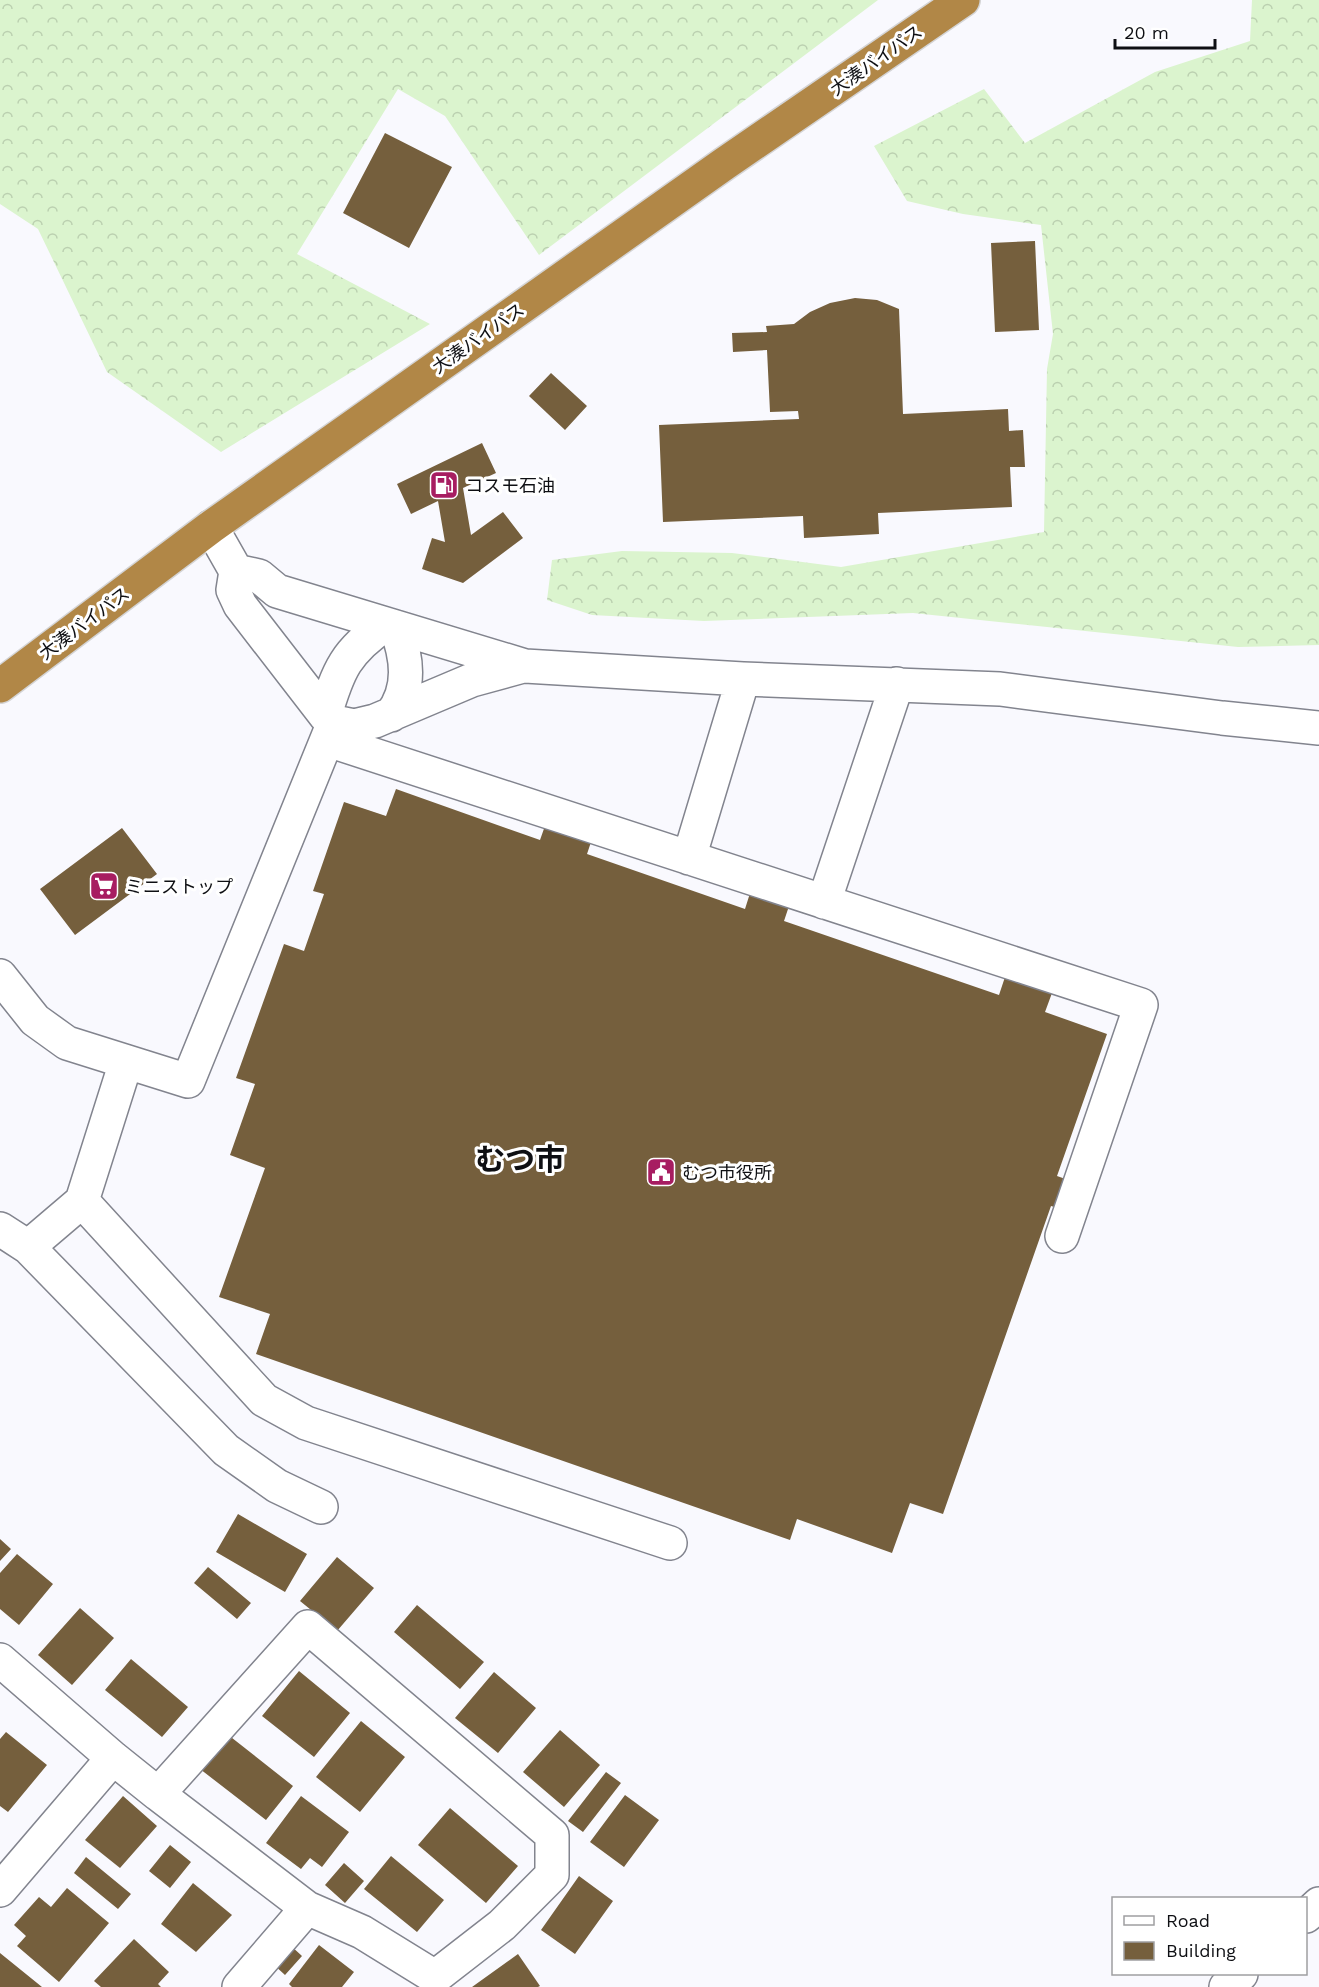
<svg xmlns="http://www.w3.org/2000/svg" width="1319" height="1987" viewBox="0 0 1319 1987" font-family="'Work Sans','Noto Sans JP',sans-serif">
<defs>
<pattern id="forest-crowns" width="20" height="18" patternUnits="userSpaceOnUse" patternTransform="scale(1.5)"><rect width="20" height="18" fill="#dbf4ce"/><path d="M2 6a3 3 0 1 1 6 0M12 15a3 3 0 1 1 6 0" fill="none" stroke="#bbd0b0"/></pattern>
</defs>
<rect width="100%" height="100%" fill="#f9f9fe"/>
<!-- forest -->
<path fill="url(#forest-crowns)" d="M0 0H878L539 255 445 116 398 89 297 254 430 324 221 452 107 372 38 229 0 204Z
M1252 0H1319V645L1238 647 913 613 704 621 592 615 547 600 552 560 622 551 732 553 841 567 1044 532 1047 369 1053 334 1041 225 963 214 907 201 874 146 984 89 1025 143 1155 72 1250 41Z"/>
<!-- building -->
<path fill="#755f3d" d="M385 133 452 167 409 248 343 213Z
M1035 241 1039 330 995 332 991 243Z
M855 298 877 300 899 309 903 414 1008 409 1009 431 1023 430 1025 467H1010L1012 507 878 513 879 534 804 538 803 516 663 522 659 425 799 419 798 411 770 412 767 350 733 352 732 333 767 332 766 326 794 324 810 312 830 303Z
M551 373 587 406 565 430 529 396Z
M482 443 496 473 463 488 471 535 503 512 523 538 463 583 422 569 432 538 445 542 438 501 411 514 397 484Z
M396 789 540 840 546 823 592 839 587 854 745 909 751 890 790 903 784 921 999 995 1005 977 1052 993 1045 1012 1107 1034 1057 1176 1074 1182 1064 1210 1051 1206 943 1514 910 1503 892 1553 797 1519 790 1540 256 1354 270 1314 219 1297 265 1168 230 1155 255 1084 236 1078 284 944 304 951 324 894 313 891 344 802 386 816Z
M122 828 157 874 75 935 40 889Z
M238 1514 307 1554 285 1592 216 1552Z
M0 1539 11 1549 0 1561Z
M17 1554 53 1584 19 1625 0 1609V1573Z
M337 1557 374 1588 337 1631 300 1601Z
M208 1567 251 1603 237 1619 194 1583Z
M417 1605 484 1662 460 1689 394 1632Z
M80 1608 114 1638 72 1685 38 1655Z
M131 1659 188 1707 162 1737 105 1690Z
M299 1671 350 1713 314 1757 262 1716Z
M494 1672 536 1708 498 1753 455 1718Z
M361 1721 405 1757 360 1812 316 1777Z
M560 1730 600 1765 564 1807 523 1772Z
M6 1732 47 1765 8 1812 0 1806V1739Z
M227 1734 293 1786 266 1820 200 1769Z
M606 1772 621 1783 583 1832 568 1821Z
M625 1795 659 1820 624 1867 590 1842Z
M123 1796 157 1826 120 1868 85 1840Z
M301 1796 349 1832 322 1867 310 1858 301 1869 266 1843Z
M450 1808 518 1866 486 1903 418 1845Z
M170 1845 191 1862 170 1888 149 1871Z
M391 1856 444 1900 417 1932 364 1889Z
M86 1857 131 1894 118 1909 74 1873Z
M344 1863 364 1881 345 1903 325 1885Z
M579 1876 613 1901 575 1954 541 1930Z
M193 1883 232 1915 196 1952 161 1924Z
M67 1888 109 1923 59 1982 17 1946 26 1936 14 1925 39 1897 51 1907Z
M134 1939 169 1972 158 1984 161 1987H101L94 1981Z
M290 1945 302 1956 285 1975 273 1964Z
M319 1945 354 1972 342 1987H292L289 1984Z
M0 1953 42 1987H0Z
M518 1954 540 1986 538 1987H472Z"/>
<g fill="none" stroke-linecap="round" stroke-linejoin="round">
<!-- minor casing -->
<g stroke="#82848e" stroke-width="36">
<path id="minor" d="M211 527 236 571 233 590 240 605 325 715 334 722 354 726 375 721 472 680 523 666
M236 571 259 576 277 591 525 666 743 679 1000 689 1222 718 1319 728
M325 715C338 670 346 651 386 624
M391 715C412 688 407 657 396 627
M328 740 1141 1005 1062 1236
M689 858 743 679
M824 902 897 684
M0 976 35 1020 67 1043 188 1081 334 722
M82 1201 264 1400 306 1423 670 1543
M0 1229 28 1247 226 1450 277 1486 321 1507
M28 1247 82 1201 126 1062
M308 1627 552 1835V1875L502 1925 435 1977 362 1932 307 1908 158 1794Z
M0 1660 113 1758 158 1794
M0 1890 113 1758
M1306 1916 1319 1904
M239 1987 307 1908
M1226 1987 1241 1974"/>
</g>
<!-- highway casing -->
<g stroke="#d4d4d5" stroke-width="36">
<path id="highway" d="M0 686 211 527 724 164 963 0"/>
</g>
<!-- minor -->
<use href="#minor" stroke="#fff" stroke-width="33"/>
<!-- highway -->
<use href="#highway" stroke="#b18747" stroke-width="33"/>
</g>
<!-- icons -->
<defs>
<g id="fuel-square" transform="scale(1.5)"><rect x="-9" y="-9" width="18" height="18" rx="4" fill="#a71d61" stroke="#fff"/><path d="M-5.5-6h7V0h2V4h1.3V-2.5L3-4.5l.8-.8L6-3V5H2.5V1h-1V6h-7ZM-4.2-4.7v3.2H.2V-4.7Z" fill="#fff"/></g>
<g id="supermarket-square" transform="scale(1.5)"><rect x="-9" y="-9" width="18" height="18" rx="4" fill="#a71d61" stroke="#fff"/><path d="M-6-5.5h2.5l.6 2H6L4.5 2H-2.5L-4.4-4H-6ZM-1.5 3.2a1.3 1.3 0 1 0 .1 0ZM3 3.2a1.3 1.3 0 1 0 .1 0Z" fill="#fff"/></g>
<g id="civic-square" transform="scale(1.5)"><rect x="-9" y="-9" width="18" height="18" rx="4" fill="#a71d61" stroke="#fff"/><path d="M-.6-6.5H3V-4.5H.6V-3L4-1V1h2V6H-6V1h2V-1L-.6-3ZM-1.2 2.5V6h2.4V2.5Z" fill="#fff"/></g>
</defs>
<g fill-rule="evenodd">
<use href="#fuel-square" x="444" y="485"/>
<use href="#supermarket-square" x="104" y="886"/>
<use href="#civic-square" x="661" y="1172"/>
</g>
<g text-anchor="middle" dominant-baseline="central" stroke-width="6" stroke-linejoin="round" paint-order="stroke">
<!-- street labels -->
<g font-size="18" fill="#0e0f13" stroke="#fff">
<text transform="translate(876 60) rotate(-35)">大湊バイパス</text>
<text transform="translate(478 338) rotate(-35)">大湊バイパス</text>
<text transform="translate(84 623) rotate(-37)">大湊バイパス</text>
</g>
<!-- poi labels -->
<g font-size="18" fill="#0e0f13" stroke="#fff" text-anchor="start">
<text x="465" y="485">コスモ石油</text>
<text x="125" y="886">ミニストップ</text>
<text x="682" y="1172">むつ市役所</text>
</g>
<!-- town labels -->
<g font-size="30" font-weight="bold" fill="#0e0f13" stroke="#fff">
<text x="520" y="1159">むつ市</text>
</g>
</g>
<!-- legend -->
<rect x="1112" y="1897" width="195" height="78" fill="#ffffff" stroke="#9f9fa1" stroke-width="1.5"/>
<rect x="1124" y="1916" width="30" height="9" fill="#ffffff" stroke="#9f9fa1" stroke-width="1.5"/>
<text x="1166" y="1927" font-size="18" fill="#0e0f13">Road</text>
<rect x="1124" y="1942" width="30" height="18" fill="#755f3d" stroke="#9f9fa1" stroke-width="1.5"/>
<text x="1166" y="1957" font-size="18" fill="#0e0f13">Building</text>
<!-- scale -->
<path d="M1115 39v9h100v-9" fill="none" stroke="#0e0f13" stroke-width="3"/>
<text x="1124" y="39" font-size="18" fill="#0e0f13" stroke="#ffffff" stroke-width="4.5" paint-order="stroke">20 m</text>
</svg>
